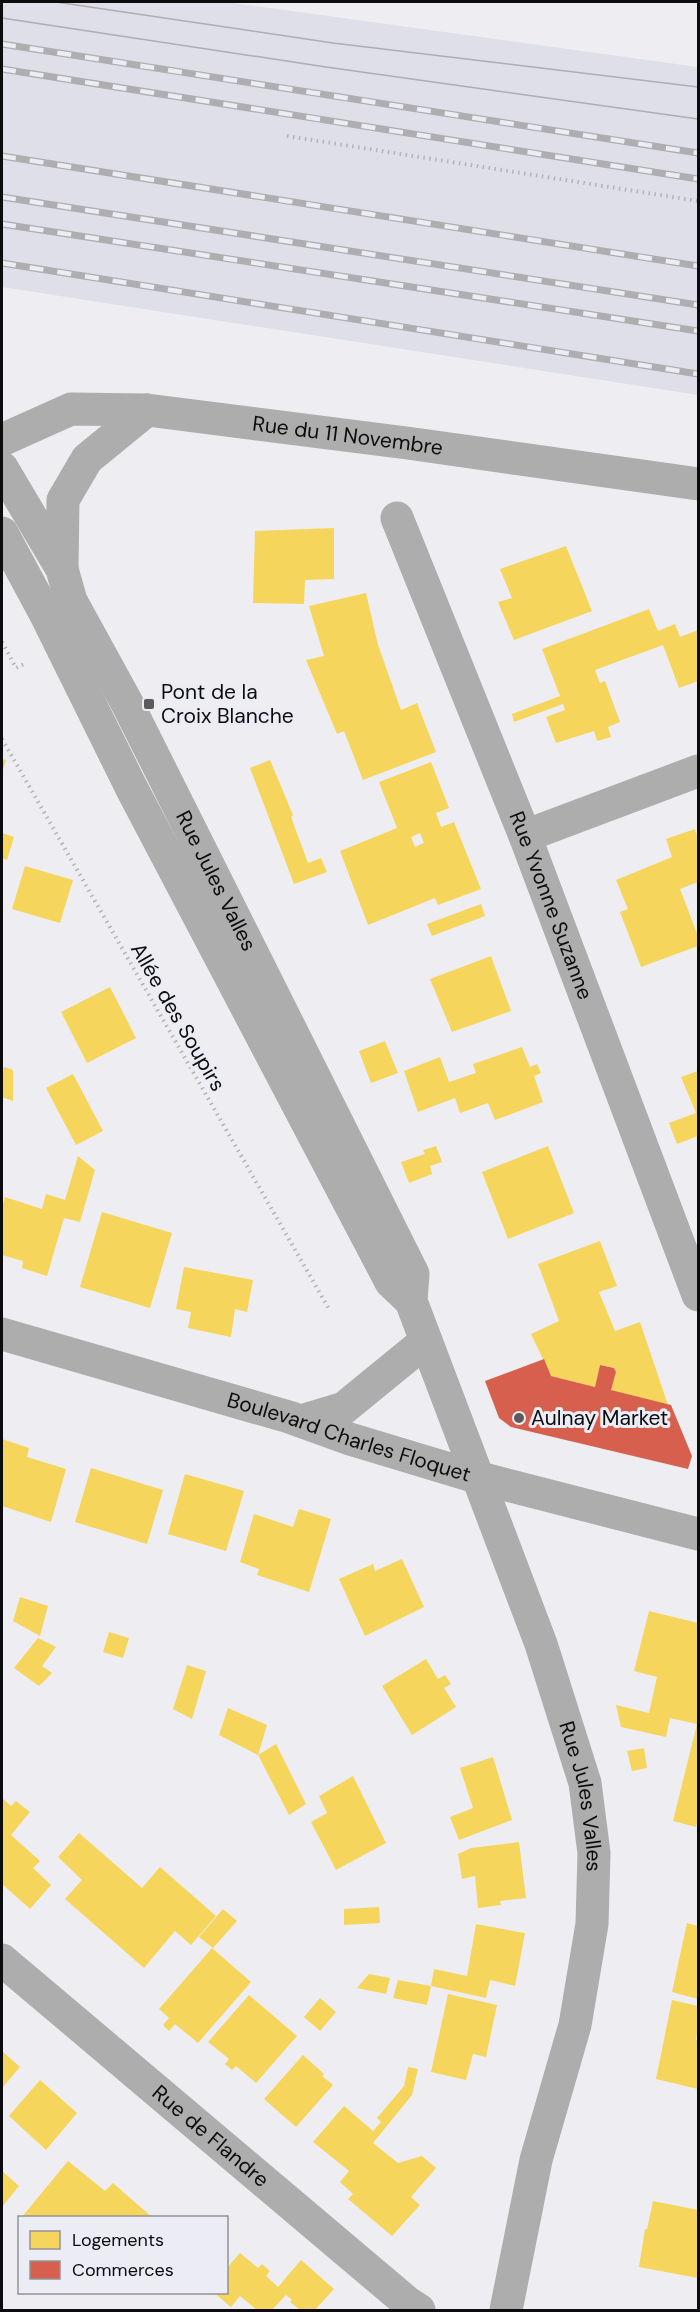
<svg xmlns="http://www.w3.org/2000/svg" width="700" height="2312" viewBox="0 0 700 2312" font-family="'DM Sans',sans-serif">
<rect width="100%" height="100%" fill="#eeeef2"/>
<!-- built -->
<path fill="#dfdfea" d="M2 2H226L698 67V395L2 287Z"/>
<!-- homes -->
<path fill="#f6d55c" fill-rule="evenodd" d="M334 528V579L305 580 304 604 253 603 255 531Z
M566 546 592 611 514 640 498 602 512 598 500 569Z
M366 593 378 645 401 710 417 703 436 752 363 780 344 731 337 734 306 660 324 656 309 606Z
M649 609 658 631 675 624 680 637 698 630V681L679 688 663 645 595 670 600 683 605 681 620 722 608 727 611 737 597 741 594 731 556 743 546 717 565 710 563 704 514 722 512 714 560 696 542 649Z
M2 759 6 760 2 773Z
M270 760 293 815 291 817 308 863 321 858 327 872 294 884 250 768Z
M431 762 449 808 436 813 441 827 454 822 481 889 438 905 435 898 368 925 340 851 397 828 379 782ZM420 833 424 843 415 847 411 837Z
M695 829 698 839V882L680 889 698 936V946L641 967 620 912 628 909 616 880 672 857 666 839Z
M2 833 14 837 7 860 2 858Z
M25 866 73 880 60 923 12 909Z
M481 904 485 916 432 936 427 924Z
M491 956 511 1011 452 1032 430 979Z
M110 987 136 1038 87 1063 61 1012Z
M385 1041 398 1073 371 1083 359 1051Z
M522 1047 530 1067 537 1064 541 1073 534 1076 543 1102 495 1120 488 1103 460 1113 455 1098 418 1112 404 1071 440 1057 449 1082 476 1073 473 1064Z
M4 1067 13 1070V1101L2 1097V1078Z
M698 1071V1136L677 1144 669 1123 696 1113 681 1077Z
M73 1074 103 1131 76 1145 46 1088Z
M436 1146 442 1162 430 1166 432 1174 409 1183 401 1162 425 1154 423 1150Z
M548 1146 574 1213 508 1239 482 1172Z
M78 1156 95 1170 80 1222 64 1218 47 1276 22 1268 23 1261 2 1255V1207L5 1197 42 1209 46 1194 65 1200Z
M102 1212 172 1233 150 1308 80 1287Z
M600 1241 617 1286 599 1292 615 1331 640 1322 668 1405 611 1390 616 1372 614 1368 600 1365 595 1387 551 1376 531 1334 559 1321 538 1264Z
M184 1267 253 1280 247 1312 235 1309 231 1337 188 1328 191 1312 176 1309Z
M2 1439 29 1448 27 1457 66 1469 51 1522 2 1506Z
M91 1468 163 1490 147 1544 75 1522Z
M185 1474 244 1491 226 1551 168 1534Z
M299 1509 331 1519 309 1592 257 1575 259 1569 240 1562 254 1514 293 1527Z
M402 1559 424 1607 365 1636 339 1579 373 1564 375 1571Z
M20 1597 48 1606 40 1636 13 1621Z
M649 1611 698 1623V1819L696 1827 673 1821 697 1724 670 1718 666 1737 621 1727 616 1705 649 1713 657 1677 634 1671Z
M109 1632 129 1638 123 1658 103 1652Z
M38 1638 56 1647 42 1666 52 1673 39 1686 14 1668Z
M426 1659 438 1679 445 1675 451 1684 444 1688 456 1707 412 1735 382 1686Z
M187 1665 206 1671 192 1719 173 1709Z
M228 1708 267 1725 258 1755 219 1735Z
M276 1744 306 1804 289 1815 258 1755Z
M644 1748 647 1768 632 1771 627 1751Z
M493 1757 512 1820 459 1840 450 1817 473 1808 460 1768Z
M353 1776 386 1843 336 1870 311 1822 327 1813 319 1796Z
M2 1798 11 1806 16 1801 30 1812 11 1835 40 1861 33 1868 51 1885 30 1909 2 1884Z
M79 1833 142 1888 160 1867 216 1916 191 1945 175 1931 144 1968 65 1899 82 1880 58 1857Z
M519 1842 526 1898 500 1901 501 1905 478 1908 475 1876 462 1879 458 1854 471 1848Z
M379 1907 380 1923 344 1925V1909Z
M223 1909 237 1921 213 1948 199 1937Z
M687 1923 698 1926V1999L672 1992Z
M476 1924 525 1933 515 1986 490 1980 486 1998 431 1986 434 1969 467 1976Z
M212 1948 251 1982 198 2043 175 2024 169 2031 163 2025 169 2018 159 2009Z
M369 1974 390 1978 386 1994 357 1988Z
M398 1980 431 1986 427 2005 393 1998Z
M448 1994 497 2005 486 2057 473 2054 466 2080 431 2072Z
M249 1995 297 2036 256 2083 236 2066 232 2070 225 2064 229 2059 208 2042Z
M320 1998 336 2012 320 2031 304 2017Z
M672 2000 698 2006V2028L696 2040 698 2041V2089L656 2079Z
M2 2051 20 2067 2 2088Z
M303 2055 324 2074 322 2076 333 2085 296 2127 264 2099Z
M408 2067 418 2069 412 2095 373 2143 398 2163 422 2156 436 2168 411 2197 420 2205 392 2236 348 2199 353 2194 340 2182 349 2171 313 2142 344 2106 373 2131 381 2122 377 2118 404 2086Z
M40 2080 77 2113 46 2150 9 2116Z
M68 2161 105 2191 113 2183 153 2218H21Z
M2 2171 19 2186 2 2207Z
M653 2201 698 2210V2278L639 2267 645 2229H647Z
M240 2253 258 2268 262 2264 270 2271 266 2276 278 2287 301 2260 334 2289 315 2310H300L290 2302 292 2300 286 2295 272 2310H257L240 2296 231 2307 213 2292H226V2269Z"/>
<!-- shops -->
<path fill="#d6604d" d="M544 1359 551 1376 595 1387 600 1365 614 1368 616 1372 611 1390 671 1405 692 1456 688 1469 511 1427 499 1418 485 1381Z"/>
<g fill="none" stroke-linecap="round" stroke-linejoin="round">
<!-- path -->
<path stroke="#b3b3b5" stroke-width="4" stroke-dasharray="1.5 4.5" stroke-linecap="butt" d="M287 136 698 201
M2 642 16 668 24 664
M2 739 329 1309"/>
<!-- minor -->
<g stroke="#aeadad" stroke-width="33">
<path id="s1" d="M2 440 71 409 147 410 407 443 698 484"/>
<path id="s2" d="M397 518 525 836 698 1295"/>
<path d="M525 836 698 771"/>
<path d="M476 1477 698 1534"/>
<path id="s3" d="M2 1960 408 2303 419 2310"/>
</g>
<!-- tertiary -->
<g stroke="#aeadad" stroke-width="33">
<path id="s4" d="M2 468 62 569 71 601 127 703 413 1274 411 1301 541 1644 585 1783 594 1853 592 1924 575 2025 536 2160 506 2310"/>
<path d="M2 533 46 615 132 789 391 1282 411 1301"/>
<path d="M62 569 63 500 87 459 147 410"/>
<path id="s5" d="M2 1334 289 1417 350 1439 476 1477"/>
<path d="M301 1421 344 1408 426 1341"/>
</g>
<!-- tram -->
<path stroke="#aeadb0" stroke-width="1.5" d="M56 2 333 43 698 87
M2 18 326 67 698 119"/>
<!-- rail casing -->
<g stroke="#aeadb0" stroke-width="7">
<path id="rail" d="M2 44 698 153
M2 69 698 179
M2 156 698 266
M2 197 698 305
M2 224 698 331
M2 263 698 374"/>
</g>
<!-- rail -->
<use href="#rail" stroke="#ececf4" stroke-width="4.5" stroke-dasharray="14" stroke-linecap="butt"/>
</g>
<!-- markers -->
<g fill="#5b5b5e" stroke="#ececf4" stroke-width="2">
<rect x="143" y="698" width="12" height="12" rx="3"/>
<circle cx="519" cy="1418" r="6"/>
</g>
<g text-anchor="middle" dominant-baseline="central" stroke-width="6" stroke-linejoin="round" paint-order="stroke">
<!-- street labels -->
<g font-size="21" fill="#0c0c0f" stroke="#ececf4">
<text stroke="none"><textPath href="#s1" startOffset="354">Rue du 11 Novembre</textPath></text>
<text stroke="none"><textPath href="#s4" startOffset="466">Rue Jules Valles</textPath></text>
<text stroke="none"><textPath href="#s2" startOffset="417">Rue Yvonne Suzanne</textPath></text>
<text transform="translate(178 1017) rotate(60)">Allée des Soupirs</text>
<text stroke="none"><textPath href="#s5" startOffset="362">Boulevard Charles Floquet</textPath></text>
<text stroke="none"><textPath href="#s4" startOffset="1458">Rue Jules Valles</textPath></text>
<text stroke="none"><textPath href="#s3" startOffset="273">Rue de Flandre</textPath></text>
</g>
<!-- poi labels -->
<g font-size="21" fill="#0c0c0f" stroke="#ececf4" text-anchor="start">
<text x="161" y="692">Pont de la<tspan x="161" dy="24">Croix Blanche</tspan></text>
<text x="531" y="1418">Aulnay Market</text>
</g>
</g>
<!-- border -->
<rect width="700" height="2312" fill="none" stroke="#0c0c0f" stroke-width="6"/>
<!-- legend -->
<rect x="18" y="2216" width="210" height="78" fill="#ececf4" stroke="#929298" stroke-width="1.5"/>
<rect x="30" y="2231" width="30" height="18" fill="#f6d55c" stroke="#929298" stroke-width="1.5"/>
<text x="72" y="2246" font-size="18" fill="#0c0c0f">Logements</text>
<rect x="30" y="2261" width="30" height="18" fill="#d6604d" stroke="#929298" stroke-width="1.5"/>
<text x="72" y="2276" font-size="18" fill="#0c0c0f">Commerces</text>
</svg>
